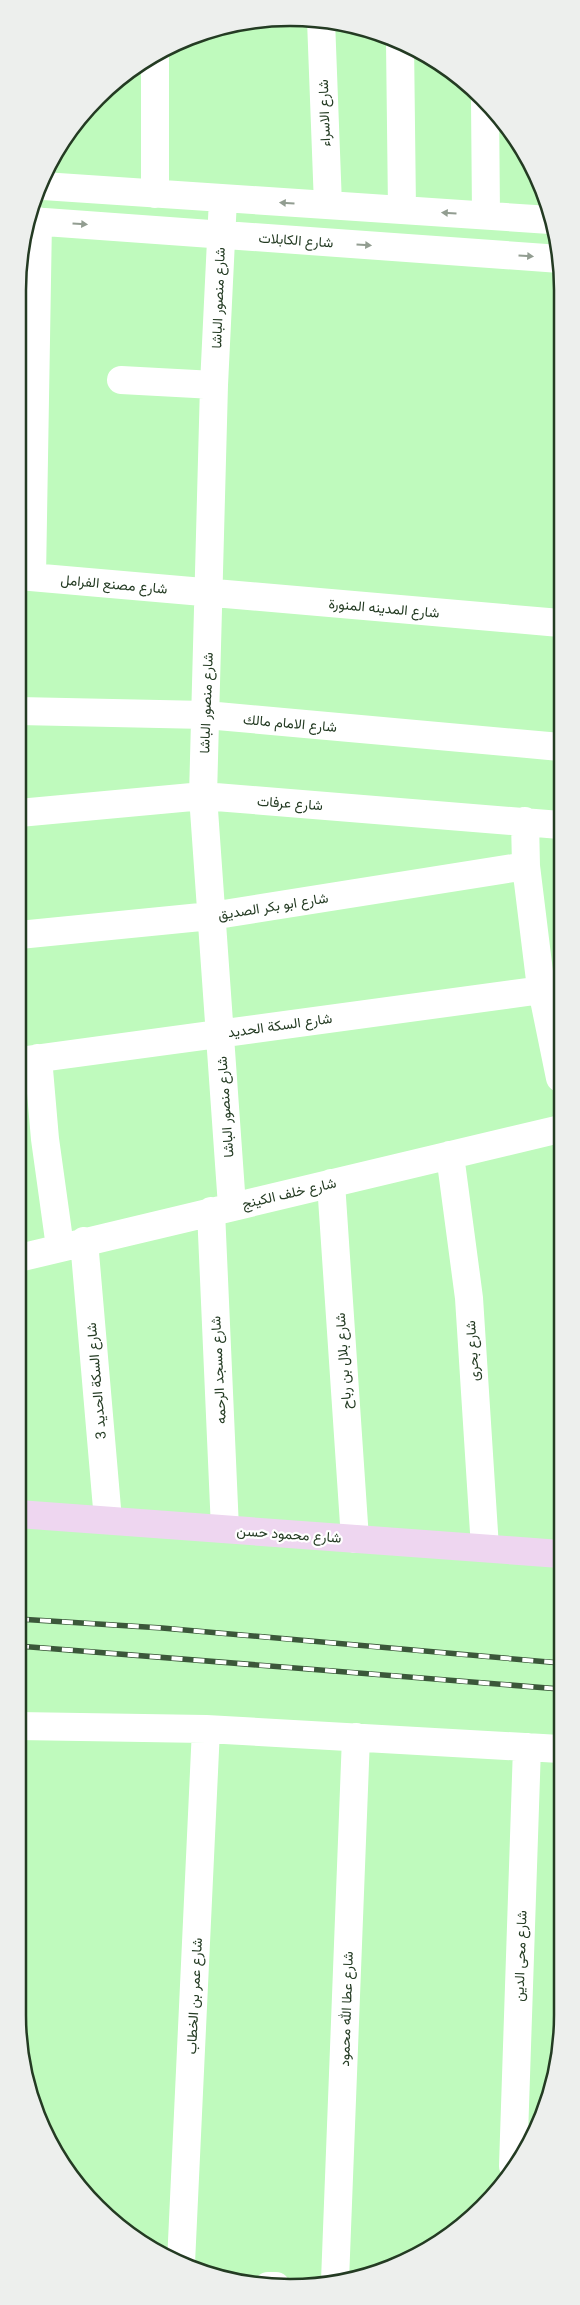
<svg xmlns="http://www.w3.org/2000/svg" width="580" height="2305" viewBox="0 0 580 2305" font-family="Poppins,Vazirmatn,sans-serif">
<rect width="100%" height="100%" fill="#bffabd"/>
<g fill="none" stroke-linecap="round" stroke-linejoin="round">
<!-- street -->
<path stroke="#fff" stroke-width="28" d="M321 20 328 205
M400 42 402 210
M155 59V194
M485 101 486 215
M43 186 550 220
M223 199 214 385 203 796 232 1206
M31 221 560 259
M121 380 214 385
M19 576 560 623
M32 577 38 221
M19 711 206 715 560 747
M19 813 203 796 560 825
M525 821 526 866 540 980 560 1078
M19 935 211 916 526 866
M38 1058 45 1139 60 1247
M19 1061 542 990
M450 1155 469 1298 485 1548
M331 1183 355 1539
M211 1211 225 1529
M84 1241 108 1520
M19 1258 560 1129
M18 1726 206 1729 560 1749
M513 2166 527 1747
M181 2263 206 1729
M335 2281 356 1737
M268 2286H276"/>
<!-- secondary -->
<path stroke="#eed6f0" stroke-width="28" d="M18 1514 560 1554"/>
<!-- rail casing -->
<g stroke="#3b573a" stroke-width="5.5">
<path id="rail" d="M18 1619 162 1628 560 1663
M18 1646 560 1689"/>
</g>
<!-- rail -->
<use href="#rail" stroke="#fff" stroke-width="4" stroke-dasharray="11" stroke-linecap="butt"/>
</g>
<!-- one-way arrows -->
<defs><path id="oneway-solid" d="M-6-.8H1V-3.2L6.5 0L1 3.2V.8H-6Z" transform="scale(1.25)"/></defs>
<g fill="#929d91">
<use href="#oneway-solid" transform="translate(287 203) rotate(-177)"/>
<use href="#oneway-solid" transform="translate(449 213) rotate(-177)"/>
<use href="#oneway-solid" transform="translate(80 224) rotate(4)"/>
<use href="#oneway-solid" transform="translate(364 245) rotate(4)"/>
<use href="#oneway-solid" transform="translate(526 256) rotate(4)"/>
</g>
<g text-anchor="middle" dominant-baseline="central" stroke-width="4.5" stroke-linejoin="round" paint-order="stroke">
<!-- street labels -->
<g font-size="14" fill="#243b23" stroke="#fff">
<text transform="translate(324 113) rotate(-92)">شارع الاسراء</text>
<text transform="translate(296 240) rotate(4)">شارع الكابلات</text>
<text transform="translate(218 298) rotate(-88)">شارع منصور الباشا</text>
<text transform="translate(114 584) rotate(5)">شارع مصنع الفرامل</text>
<text transform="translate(384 608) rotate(5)">شارع المدينه المنورة</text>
<text transform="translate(206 703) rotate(-88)">شارع منصور الباشا</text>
<text transform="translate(290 723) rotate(5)">شارع الامام مالك</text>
<text transform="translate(290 803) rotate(4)">شارع عرفات</text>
<text transform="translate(273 906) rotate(-9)">شارع ابو بكر الصديق</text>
<text transform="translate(280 1025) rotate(-8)">شارع السكة الحديد</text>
<text transform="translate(225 1107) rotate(-94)">شارع منصور الباشا</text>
<text transform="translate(289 1193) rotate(-13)">شارع خلف الكينج</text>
<text transform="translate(472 1351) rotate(-94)">شارع بحرى</text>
<text transform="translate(343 1361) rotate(-94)">شارع بلال بن رباح</text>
<text transform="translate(218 1370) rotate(-93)">شارع مسجد الرحمه</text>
<text transform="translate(96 1381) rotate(-95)">شارع السكة الحديد 3</text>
<text transform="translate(289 1534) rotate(4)">شارع محمود حسن</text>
<text transform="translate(520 1956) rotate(-88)">شارع محى الدين</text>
<text transform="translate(194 1996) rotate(-87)">شارع عمر بن الخطاب</text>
<text transform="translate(346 2009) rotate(-88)">شارع عطا الله محمود</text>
</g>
</g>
<!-- crop -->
<path d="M0 0H580V2305H0ZM290 26H290A264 264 0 0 1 554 290V2015A264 264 0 0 1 290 2279H290A264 264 0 0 1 26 2015V290A264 264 0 0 1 290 26Z" fill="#edefed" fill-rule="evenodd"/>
<path fill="none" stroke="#243b23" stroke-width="2.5" d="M290 26H290A264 264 0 0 1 554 290V2015A264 264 0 0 1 290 2279H290A264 264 0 0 1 26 2015V290A264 264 0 0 1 290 26Z"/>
</svg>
